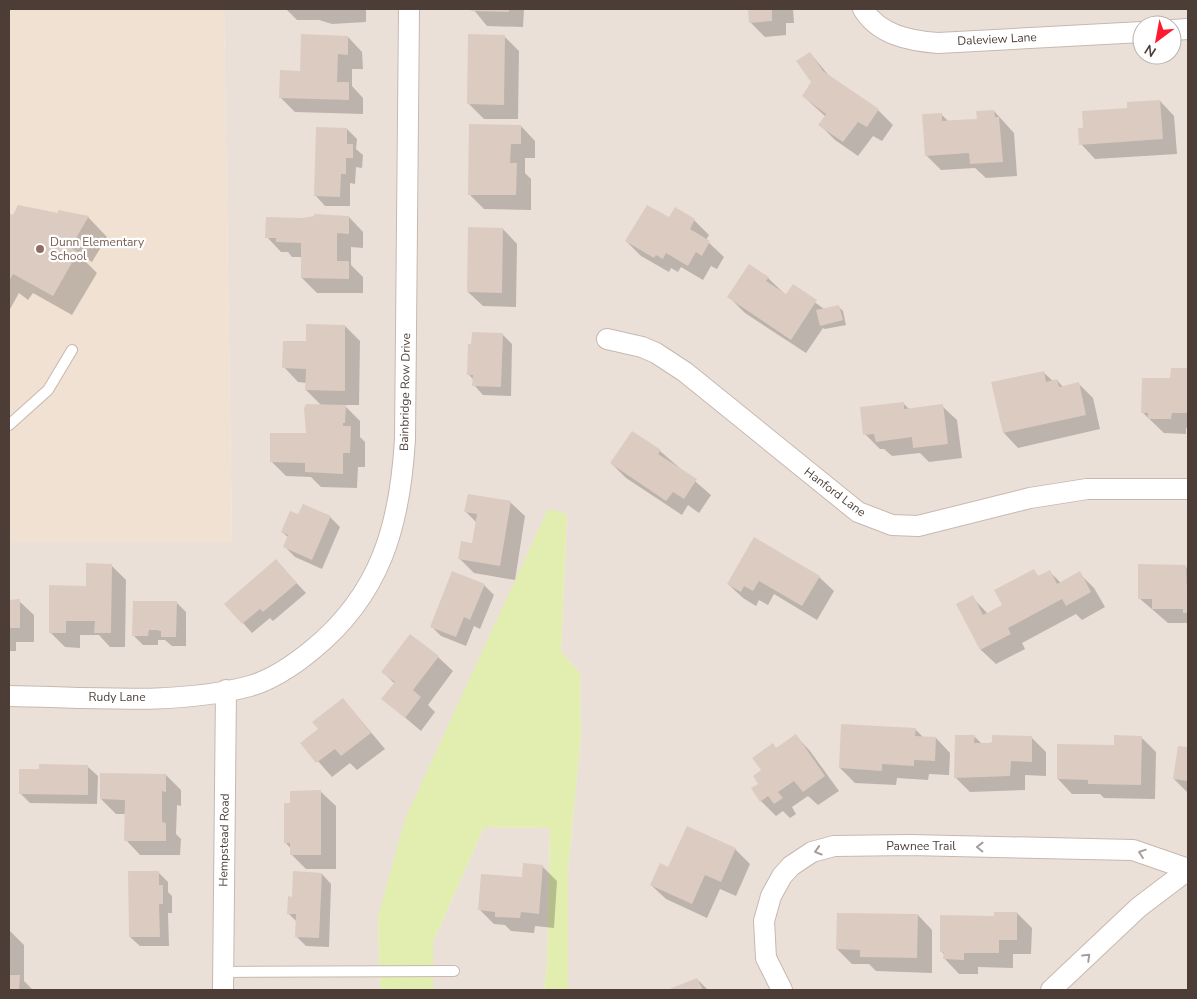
<svg xmlns="http://www.w3.org/2000/svg" width="1197" height="999" viewBox="0 0 1197 999" font-family="'Nunito Sans',sans-serif">
<rect width="100%" height="100%" fill="#f6f0ea"/>
<!-- residential -->
<path fill="#ebe0d8" fill-rule="evenodd" d="M224 9H1188V990H568V870L581 735 580 673 561 652 567 514 378 917 380 990H9V542H232ZM1142 25H1172V55H1142Z
M484 827 550 828 547 966 544 990H433V942Z"/>
<!-- education -->
<path fill="#f0e1d3" d="M9 9H224L232 542H9Z"/>
<!-- green -->
<path fill="#e1eeb0" d="M548 509 567 514 561 652 580 673 581 735 568 870V990H544L547 966 550 828 484 827 433 942V990H380L378 917 405 819Z"/>
<!-- shadow -->
<path fill="#0003" d="M286 9H366V22L332 24 319 20H297Z
M473 9H524L523 27 487 26Z
M749 9H793L794 23H786V35L765 37 750 22Z
M504 36 519 51 518 119H484L469 104Z
M348 37 362 52 363 69H352V86L363 98V114L295 112 280 97Z
M810 53 831 78 878 110 893 125 882 141 873 136 858 156 835 140 820 125 826 117 803 96 812 82Z
M1160 101 1174 116 1177 154 1095 159 1081 144 1084 129 1129 109Z
M994 111 1014 133 1017 176 986 178 975 168 941 170 926 155 941 114 949 122 978 120Z
M521 126 535 141V158H525V173L531 179V210L484 209 469 194Z
M347 129 357 139 356 149 363 155 362 168 356 167 355 184 350 183V206H325L316 196Z
M675 209 694 220 709 235 706 240 724 257 717 269 711 266 703 280 681 267 678 272 671 268 669 272 641 256 626 241 669 219Z
M9 214 13 216 59 215 88 217 107 237 92 262 87 259 86 262 97 273 72 315 33 293 28 300 19 293 9 311Z
M349 217 363 232V248L351 247V265L363 277V293H317L302 278V257H292L288 252H281L267 237Z
M503 229 517 244 516 307 483 306 468 292Z
M768 278 787 296 793 286 824 309 838 306 843 311 846 325 825 329 823 328 806 353 745 313 730 298Z
M345 326 360 341 359 405H344L360 421V437L365 442V467H358L357 488 321 487 311 477 286 476 271 461 307 434 322 406 306 390 307 383 298 382 284 367 307 342Z
M502 334 512 344 511 396 483 395 474 385V380L469 375Z
M1172 369H1188V428H1186V434L1164 433 1142 412 1143 379 1171 378Z
M1043 372 1053 381 1057 380 1063 387 1078 383 1093 398 1100 429 1018 448 1004 433Z
M903 403 910 410 942 406 957 420 962 458 929 462 920 453 892 456 884 449H880L865 434Z
M660 451 711 495 699 513 688 505 682 515 626 478 611 463Z
M510 502 525 516 515 580 474 573 459 558 473 544 477 523 466 512Z
M299 516 330 517 340 527 322 569 295 557 285 547 289 538 282 532Z
M754 539 819 577 834 591 817 620 774 594 768 605 759 600 756 606 743 598 728 584Z
M276 561 306 593 273 621 270 618 252 633 243 623Z
M111 565 126 580 125 647H110L99 635H80V648L65 647 50 632 87 587Z
M1185 566 1188 569V623H1168L1139 598Z
M1033 570 1039 577 1049 571 1061 583 1079 573 1094 588 1105 607 1082 620 1076 614 1022 643 1025 649 996 664 981 650 957 605 972 597 988 614 1004 606Z
M484 585 494 595 480 629 474 626 466 646 441 636 431 626Z
M9 601H19L34 615V642H16V651H9Z
M177 603 186 612V646H172L165 640H158V645H143L134 636Z
M438 657 453 671 428 705 435 712 421 731 383 699 395 684 383 672Z
M343 699 385 749 357 770 350 763 332 777 302 743 320 729Z
M915 729 924 738H936L950 753 949 775 929 774 928 780 897 778 896 785 855 783 840 768Z
M796 736 810 751 839 791 818 805 808 796 792 807 796 814 790 818 783 811 776 816 761 801 760 784 763 771 777 749Z
M974 736 982 744 1031 737 1046 752V776L1025 775V790L970 792 955 777Z
M1141 737 1156 752 1155 799 1104 798 1100 794H1072L1058 779 1115 746Z
M1179 747 1188 749V793L1174 779Z
M88 767 98 776 97 804 30 803 20 793 40 770Z
M166 775 181 790V806L177 805 176 834 181 839 180 855H140L126 840V814H116L101 799Z
M321 792 336 806V869H306L291 854V849L285 842 292 804Z
M735 849 750 864 736 896 720 889 707 918 666 899 651 885 669 869Z
M542 866 557 881 554 928 535 926 534 933 511 931 505 925 494 924 480 910Z
M158 872 168 882V892L172 896V913H168L169 946H140L130 937Z
M322 874 331 884 329 947 306 946 296 936 297 922 288 913 293 898Z
M1017 913 1032 928 1031 954H1013V968L978 967V974H959L945 959V955L941 951 996 917Z
M918 915 932 930V973L876 971 869 964H852L837 949Z
M9 930 24 945V981L33 990H9Z
M697 979 708 990H670Z"/>
<!-- building -->
<path fill="#dccbc1" d="M471 9H509V12L471 11Z
M748 9H772V21L749 23Z
M301 34 348 36V55L338 54 337 82H349V100L279 98 280 70 300 71Z
M468 34 505 35 504 105 467 104Z
M810 52 823 71 879 109 867 127 858 122 843 142 818 125 826 114 802 96 811 82 796 61Z
M1160 100 1163 139 1079 145 1078 128H1083L1082 111 1127 108V102Z
M994 110 995 117H999L1003 162 970 164 969 153 925 156 922 114 942 113V121L954 120 977 119 976 111Z
M469 124 521 125V144H511L510 163H517L516 195H468Z
M316 127 347 128V144H353V158H346V174H341L340 197 314 196Z
M18 205 58 213V210L89 216 73 243 67 241 65 245 78 252 53 296 13 274 9 281V213L13 215Z
M647 205 669 217 675 207 695 219 690 229 710 241 702 256 696 252 688 266 666 253 663 259 656 255 654 258 625 241Z
M314 214 349 216V234L337 233V261H349V279L301 278V243L276 242V238H265L266 217 302 218 314 216Z
M468 227 503 228 502 293 467 292Z
M749 264 769 277 766 281 786 294 793 284 817 300 791 340 727 297Z
M839 305 843 320 820 326 816 310Z
M306 324 345 325V391L305 390 306 369 282 368 283 341H306Z
M472 332 503 333 501 387 472 386 473 375H467L468 344H471Z
M1171 368H1188V413H1172L1171 419H1148V413H1141L1142 378H1170Z
M1044 371 1046 382 1057 379 1059 387 1079 382 1086 415 1003 433 991 382Z
M904 402V409L943 404 948 444 913 448 912 437 876 442 874 434 863 435 860 407Z
M306 404 346 405 345 423H343V426H351L350 453H343V474L305 472V463L270 462V433H306L304 408Z
M632 431 661 450 658 454 697 479 684 499 673 492 666 501 610 463Z
M468 494 511 501 500 566 458 559 461 541 472 543 477 514 464 512Z
M303 504 331 516 312 560 283 547 288 535 281 532 290 511 298 514Z
M754 537 820 576 802 606 759 581 753 591 744 586 741 592 727 584Z
M276 559 297 583 263 612 260 609 242 624 224 604Z
M86 563 112 564 111 633H94L95 621H66V633H49V585L86 586Z
M1138 564 1186 565 1188 613H1183V609H1152V599H1138Z
M1034 569 1038 576 1050 570 1057 584 1080 571 1091 592 1066 606 1062 599 1008 628 1011 634 980 650 956 604 973 595 983 615 1002 605 994 590Z
M452 571 485 584 470 620 464 617 456 637 430 627Z
M20 599V628H9V600Z
M133 601H177L176 637H161V631L156 630H149L148 636H132Z
M410 634 439 656 413 690 421 697 405 718 381 699 395 682 381 672Z
M343 698 371 733 341 756 335 749 316 763 300 743 318 729 312 722Z
M841 724 916 728 915 736 936 737 935 761 914 760V766L882 764V771L839 768Z
M796 734 825 776 803 792 794 781 778 792 783 798 774 804 768 796 760 802 751 788 758 784 753 776 761 770 752 758 773 743 776 748Z
M955 735H975L974 743H992V735L1032 736V762L1011 761 1010 776 954 778Z
M1114 735 1142 736 1141 785 1088 784V780L1057 779V744L1114 745Z
M1178 746 1188 747V781L1173 779Z
M39 764 88 765V795L19 794V769H39Z
M100 773 166 774V792L162 791V822L166 823V841H124L125 800 100 799Z
M321 790V855H290V843H284V803H290V791Z
M687 826 736 848 721 882 705 875 692 904 650 885 660 863 668 867Z
M523 863 543 865 539 914 521 912 520 918 495 917V912L478 910 481 874 522 877Z
M128 871H159V885H163V904H159L160 937H129Z
M293 871 322 873 319 938 295 937 296 914H287L288 896 292 897Z
M994 912H1017V940H999V953H964V960L943 959 944 952H940V915L994 916Z
M837 913 918 914 917 958 860 957V950L836 949Z
M9 975H20L19 990H9Z
M697 978 703 990H667Z"/>
<g fill="none" stroke-linecap="round" stroke-linejoin="round">
<!-- service casing -->
<g stroke="#c6b8af" stroke-width="12">
<path id="service" d="M9 425 48 390 72 350
M223 972 454 971"/>
</g>
<!-- minor casing -->
<g stroke="#c6b8af" stroke-width="22">
<path id="minor" d="M863 9C879 35 910 41 938 43L1142 32
M1172 30 1188 29
M607 339 642 347 656 353 685 372 858 512 892 525 918 526 1030 498 1087 489H1188
M9 696C85 697 176 706 250 686 271 680 295 664 312 650 381 594 400 525 405 439L409 9
M223 990 226 690
M782 990 766 958 764 921 771 896 782 876 791 866 812 852 834 846 910 845 1133 850 1188 869
M1051 990 1139 907 1188 870"/>
</g>
<!-- service -->
<use href="#service" stroke="#fff" stroke-width="10"/>
<!-- minor -->
<use href="#minor" stroke="#fff" stroke-width="20"/>
</g>
<!-- one-way arrows -->
<defs><path id="oneway-chevron" d="M-2-3.5L2.5 0L-2 3.5" fill="none" stroke-width="1.6" stroke-linecap="round" stroke-linejoin="round" transform="scale(1.25)"/></defs>
<g stroke="#a69e9b">
<use href="#oneway-chevron" transform="translate(980 847) rotate(-179)"/>
<use href="#oneway-chevron" transform="translate(818 851) rotate(163)"/>
<use href="#oneway-chevron" transform="translate(1142 853) rotate(-161)"/>
<use href="#oneway-chevron" transform="translate(1087 957) rotate(-44)"/>
</g>
<!-- markers -->
<circle fill="#8d6e63" stroke="#fff" stroke-width="2" cx="40" cy="249" r="5"/>
<g text-anchor="middle" dominant-baseline="central" stroke-width="4.5" stroke-linejoin="round" paint-order="stroke">
<!-- street labels -->
<g font-size="12" fill="#4c3e37" stroke="#fff">
<text transform="translate(997 39) rotate(-3)">Daleview Lane</text>
<text transform="translate(405 392) rotate(-89)">Bainbridge Row Drive</text>
<text transform="translate(835 492) rotate(37)">Hanford Lane</text>
<text x="117" y="697">Rudy Lane</text>
<text transform="translate(224 840) rotate(-89)">Hempstead Road</text>
<text x="921" y="846">Pawnee Trail</text>
</g>
<!-- education labels -->
<g font-size="12" fill="#785e54" stroke="#fff" text-anchor="start">
<text x="50" y="242">Dunn Elementary<tspan x="50" dy="14">School</tspan></text>
</g>
</g>
<!-- border -->
<rect width="1197" height="999" fill="none" stroke="#4c3e37" stroke-width="20"/>
<!-- north arrow -->
<g transform="translate(1157 40) rotate(212)"><circle r="24" fill="#ffffff" stroke="#b7b2af"/>
<path d="M0-4L9 19L0 12L-9 19Z" fill="#ff1930"/>
<text y="-8" font-size="14" font-weight="bold" text-anchor="middle" fill="#4c3e37">N</text>
</g>
</svg>
